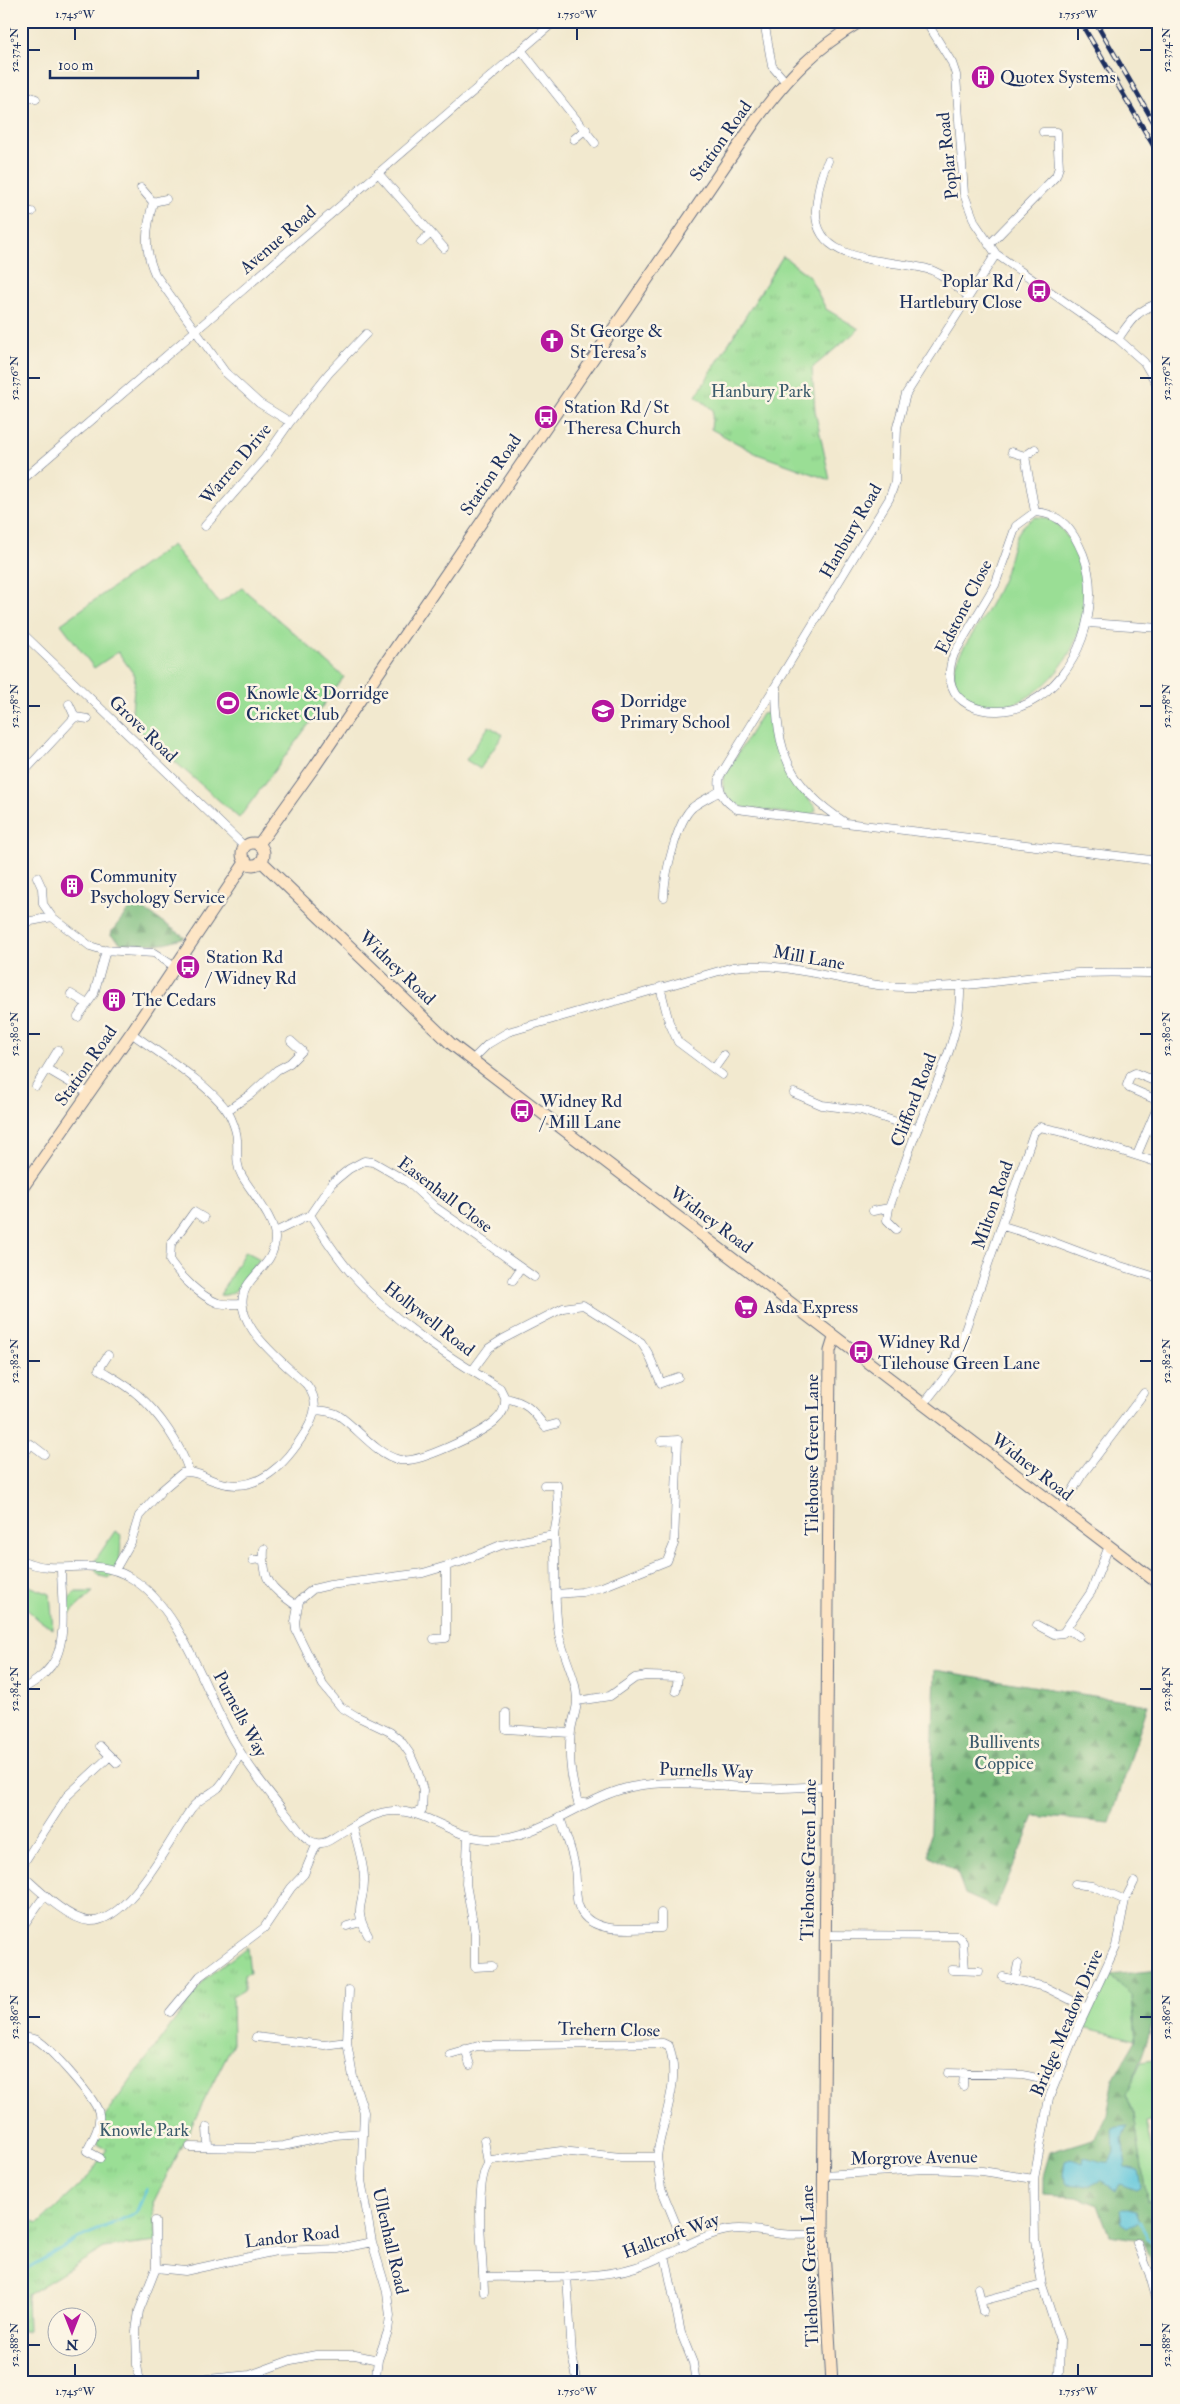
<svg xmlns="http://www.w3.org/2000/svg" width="1180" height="2404" viewBox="0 0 1180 2404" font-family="'IM FELL Double Pica',serif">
<defs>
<pattern id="forest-firs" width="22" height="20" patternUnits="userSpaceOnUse" patternTransform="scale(1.25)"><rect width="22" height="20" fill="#7bbd7e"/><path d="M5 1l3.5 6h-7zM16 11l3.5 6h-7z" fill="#649a6a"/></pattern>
<pattern id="park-tufts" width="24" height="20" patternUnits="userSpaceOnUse" patternTransform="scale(1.25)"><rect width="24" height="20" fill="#9ade95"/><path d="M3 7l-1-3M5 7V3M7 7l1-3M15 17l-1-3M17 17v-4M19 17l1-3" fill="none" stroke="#84bf83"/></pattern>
</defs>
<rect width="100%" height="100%" fill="#fcf5e5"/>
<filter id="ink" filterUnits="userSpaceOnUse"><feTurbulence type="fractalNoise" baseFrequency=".02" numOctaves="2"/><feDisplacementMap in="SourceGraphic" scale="10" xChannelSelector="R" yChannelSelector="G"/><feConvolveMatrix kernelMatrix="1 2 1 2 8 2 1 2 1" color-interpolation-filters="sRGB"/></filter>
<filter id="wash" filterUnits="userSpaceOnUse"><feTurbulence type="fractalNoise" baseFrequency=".0096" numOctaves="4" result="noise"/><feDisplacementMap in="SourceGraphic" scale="20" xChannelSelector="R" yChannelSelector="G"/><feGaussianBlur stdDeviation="1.12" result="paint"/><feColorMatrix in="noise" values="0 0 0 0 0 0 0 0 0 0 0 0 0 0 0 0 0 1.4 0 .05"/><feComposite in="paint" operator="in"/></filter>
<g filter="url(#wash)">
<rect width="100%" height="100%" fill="#f2e9cf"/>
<!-- grass -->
<path fill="#9ade95" stroke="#5a867a" d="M1036 517C1051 517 1057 523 1066 535 1104 584 1082 659 1035 692 1024 700 1011 707 997 707 974 708 953 696 954 671 955 657 974 633 981 621 989 608 996 594 1002 581 1013 556 1009 530 1036 517Z
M172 545 219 603 242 588 344 677 239 818 131 723 135 676 118 652 94 668 61 624Z
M767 713C776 718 775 738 778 749 784 772 800 790 815 807L816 811 808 816 740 807C727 801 722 792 723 778L762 714Z
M489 726 503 735 480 769 466 760Z
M245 1251 260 1259C249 1272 238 1298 220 1295Z
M115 1531 121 1535C120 1551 122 1567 109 1578L100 1576 95 1570 97 1567 94 1562Z
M21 1583 50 1594 53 1629 40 1621 21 1604Z
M76 1592H93L68 1615C68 1605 66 1597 76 1592Z
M1110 1975 1132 1995 1136 2040 1083 2027Z
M1159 2059V2118L1146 2122 1159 2188V2202L1147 2201 1134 2114 1126 2094 1141 2062Z"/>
<!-- forest -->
<path fill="url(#forest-firs)" stroke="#4b766e" d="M134 903 185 937 162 944 121 943 111 935 112 931Z
M935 1670 1148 1705 1110 1823 1034 1816 996 1908 965 1894 957 1872 929 1855Z
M1159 1970C1159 2013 1144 2055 1126 2094L1134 2114 1147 2201 1159 2202V2293L1156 2277 1142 2240 1109 2235 1098 2205 1077 2197 1043 2195V2176L1050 2152 1096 2138 1107 2115 1114 2078 1136 2040 1132 1996 1110 1975Z"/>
<!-- park -->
<path fill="url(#park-tufts)" stroke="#5a867a" d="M783 256 809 276 826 309 859 329 812 368 815 411 830 480 757 454 711 429 713 410 696 396Z
M247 1947 250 1973 244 1975V1990L232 1997 233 2043 153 2203 157 2242 104 2248 27 2295 28 2331H21V2216L38 2224 90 2175 107 2149 97 2144 104 2117 205 1979Z"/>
<!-- water -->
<path fill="#5ec6db" stroke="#3c7a9c" d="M1127 2126 1122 2139 1126 2167 1138 2170 1141 2187 1136 2190 1120 2184 1116 2191 1101 2180 1090 2186 1067 2184 1063 2176 1065 2161 1071 2159 1083 2163 1084 2157C1094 2158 1099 2163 1109 2162L1114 2152 1113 2128Z
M1120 2209H1129L1136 2211 1140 2223 1128 2227 1122 2223Z"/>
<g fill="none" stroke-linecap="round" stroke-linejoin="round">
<!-- stream -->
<path stroke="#5ec6db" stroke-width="3" d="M1140 2223 1148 2238 1159 2249
M21 2272 77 2239 136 2213 147 2188"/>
</g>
</g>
<g filter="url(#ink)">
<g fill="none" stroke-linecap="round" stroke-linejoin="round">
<!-- street casing -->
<g stroke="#667086" stroke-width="9">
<path id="street" d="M764 21 772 66 785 81
M926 21 952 63 956 75 964 194 975 223 996 254 1118 339 1144 362 1159 388
M522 51 595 143
M21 93 36 99
M574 139 586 129
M828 161C820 176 818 191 816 209 813 267 894 258 931 270 945 275 957 287 968 296
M378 173 444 248
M141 188 153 202C146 230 143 247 155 274L225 372 259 403 290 422 329 373 366 334
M153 202 166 199
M21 214 32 212
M421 242 431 233
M989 245 1056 176 1059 167 1057 132H1043
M996 254 906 394 897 427 895 482 889 499 776 685C776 752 788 786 846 823L1159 861
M1118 339C1131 320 1136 311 1159 303
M1012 452 1025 456 1035 449
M1025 456 1035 512
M21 481 555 21
M1035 512C1061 513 1073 530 1083 554 1103 605 1079 677 1029 703 990 723 934 705 954 654L995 585 1016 526Z
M205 526 264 459 290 422
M1088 623 1159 628
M21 632 245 847
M776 685 720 776C717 792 724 801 737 809L844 823
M69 704 75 717 88 719
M21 775 75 717
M37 877 42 888 43 904 52 917
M664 897C664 877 677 820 693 807 701 801 712 796 720 791
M52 917 90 946 103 950 154 953 175 967
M21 923 52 917
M1156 973 1159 906
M660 987 669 1022 678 1042 722 1075
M71 994 87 1004
M78 1017 94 994 106 950
M472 1060 488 1044 508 1032 733 967C791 960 847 986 905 987 955 989 1004 980 1053 975 1087 971 1124 973 1159 973
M47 1069 88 1093
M714 1069 724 1055
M1159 1083 1135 1073 1131 1075 1127 1085 1129 1088 1159 1101
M36 1086 58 1050
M794 1093 822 1105 861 1110 917 1129
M228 1110 251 1094 277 1070 290 1063 302 1051 291 1041
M1137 1155 1159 1103
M889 1208 887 1220 896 1229
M873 1211 889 1208C899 1182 907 1154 918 1128 936 1082 962 1036 960 985
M310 1215 332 1183 349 1169 364 1161 373 1162 408 1182 435 1207 534 1277
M204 1218 194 1212 171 1244 170 1261C181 1277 200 1296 218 1303 226 1305 234 1304 242 1304
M1003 1226 1045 1239 1098 1259 1159 1278
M275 1232 310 1215C323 1235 336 1256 352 1274 393 1322 447 1356 500 1388L505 1398C526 1402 533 1410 545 1427L556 1424
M513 1280 521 1268
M108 1355 99 1369C112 1377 127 1385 138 1395 160 1414 180 1444 189 1471
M472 1371 489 1348 503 1339 563 1308 583 1305 641 1342 648 1353 661 1383 678 1377
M923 1405 952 1368 1034 1132 1040 1127 1063 1132 1159 1163
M316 1410C323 1411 331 1411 338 1415 358 1428 375 1454 400 1460 418 1464 480 1434 495 1421 502 1415 506 1407 505 1398
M21 1459 31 1444 44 1454
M544 1485H557L558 1512 554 1535
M1060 1511 1082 1475 1144 1393
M264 1549C262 1583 272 1588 298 1607
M21 1560C60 1578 91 1554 131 1578 182 1609 204 1690 233 1740 252 1773 278 1803 302 1834 308 1840 313 1844 322 1843 327 1843 333 1838 338 1835 355 1825 373 1812 393 1811 427 1810 453 1838 487 1839 540 1840 581 1798 631 1787 676 1778 719 1787 763 1788 784 1789 806 1787 827 1786
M253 1560 263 1559
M115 1570 131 1542 139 1516 162 1490 182 1473C197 1470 204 1478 218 1482 259 1495 287 1462 306 1431 316 1414 319 1401 307 1385 285 1363 222 1319 249 1283 260 1268 274 1260 275 1239 276 1220 252 1193 242 1176 235 1164 238 1153 237 1140 237 1132 234 1125 231 1118 220 1091 156 1051 131 1033
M556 1594 582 1592 602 1587 667 1561 674 1544 678 1440 661 1441
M1037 1625 1054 1634 1063 1633 1091 1592 1109 1546
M1066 1629 1079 1636
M434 1639 446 1638V1567
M21 1690C33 1683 43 1677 51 1666 69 1644 61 1595 61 1568
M577 1701 610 1696 635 1678 646 1676 678 1677 676 1691
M506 1713V1729L570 1733
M100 1746 117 1763
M415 1813 422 1810 423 1790 418 1772 410 1754 401 1741 390 1732 356 1716 341 1707 323 1685 296 1630 295 1622 299 1601 313 1589 330 1585 423 1573 460 1562 501 1545 554 1535C557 1568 553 1602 559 1634 563 1656 577 1679 577 1701 577 1710 572 1721 571 1731 568 1755 571 1779 578 1803H585
M560 1817C565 1834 573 1852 575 1869 577 1881 575 1893 578 1904 587 1937 635 1928 661 1928V1913
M353 1827C357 1843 363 1861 364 1877 366 1903 351 1906 368 1935
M468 1835 466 1884 475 1934V1967L492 1966
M21 1867 67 1796 109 1757
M21 1874C38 1889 67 1919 89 1921 129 1924 171 1837 191 1809 197 1800 209 1795 218 1788 227 1779 234 1764 241 1753
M1075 1884 1093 1886 1125 1900
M347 1926 361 1922
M21 1929 45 1895
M825 1935 958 1936 963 1942 965 1970
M952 1970 979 1971
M1003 1977 1045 1987 1087 2008
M1015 1978 1018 1964
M349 1990 347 2042 353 2077 364 2112 361 2180 372 2242 387 2292 390 2316 388 2331 378 2360 375 2383
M170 2012 200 1976 264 1928 291 1888 304 1874 317 1843
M21 2037C26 2038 32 2038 37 2040 49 2047 98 2101 99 2114 101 2127 92 2140 87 2151L100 2158
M256 2037 324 2045 347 2042
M465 2049 470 2065
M450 2054 478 2046 663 2043 669 2046C682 2083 661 2121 657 2157
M948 2073 1023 2075 1055 2082
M963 2086 964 2072
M207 2127 208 2146
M484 2140 488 2163
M190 2147 256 2148 283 2146 335 2135 363 2133
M823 2175 925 2169 982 2171 1034 2179
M1137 2243 1149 2273 1158 2304 1159 2322
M665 2255 681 2333 693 2363 696 2383
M156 2268 185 2271 276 2251 338 2249 372 2242
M567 2276 572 2356 578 2383
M484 2277C530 2276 593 2281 636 2267 668 2257 696 2236 728 2230 746 2227 763 2232 781 2234 795 2236 809 2234 823 2234
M978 2288 983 2312
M484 2292C484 2268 471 2173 492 2160L561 2151 621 2157H657L661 2188 685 2246
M982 2301 1042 2285
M140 2383 137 2365 136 2331 139 2311 156 2268 155 2221
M166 2383 250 2375 291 2360 316 2355H355L378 2360
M1056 2383 1059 2372 1060 2340 1042 2285 1035 2240 1034 2179 1049 2098 1076 2032 1116 1946 1125 1900 1134 1882"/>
</g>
<!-- secondary casing -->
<g stroke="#667086" stroke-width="13">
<path id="secondary" d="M242 854a11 11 0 1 1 22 0a11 11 0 1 1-22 0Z
M259 844 315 766 756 120C788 77 814 49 861 21
M261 861 450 1043 1159 1584
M21 1190 131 1033 246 861
M832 2383 823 2234 830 1351 834 1338"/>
</g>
<!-- street -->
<use href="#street" stroke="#fff" stroke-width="8"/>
<!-- secondary -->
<use href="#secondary" stroke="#fde5c5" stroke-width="11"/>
<!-- rail casing -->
<g stroke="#1b2f5e" stroke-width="5">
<path id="rail" d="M1080 21 1159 155
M1095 21 1159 131"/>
</g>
<!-- rail -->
<use href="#rail" stroke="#fcf5e5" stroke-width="3" stroke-dasharray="9" stroke-linecap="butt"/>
</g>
</g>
<!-- ticks -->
<path fill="none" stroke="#1b2f5e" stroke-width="2" d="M75 28V40M577 28V40M1078 28V40M28 50H40M1140 50H1152M28 378H40M1140 378H1152M28 706H40M1140 706H1152M28 1034H40M1140 1034H1152M28 1361H40M1140 1361H1152M28 1689H40M1140 1689H1152M28 2017H40M1140 2017H1152M28 2345H40M1140 2345H1152M75 2364V2376M577 2364V2376M1078 2364V2376"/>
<!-- icons -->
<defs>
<g id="building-disc" transform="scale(1.25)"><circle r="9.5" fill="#b5179e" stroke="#fcf5e5"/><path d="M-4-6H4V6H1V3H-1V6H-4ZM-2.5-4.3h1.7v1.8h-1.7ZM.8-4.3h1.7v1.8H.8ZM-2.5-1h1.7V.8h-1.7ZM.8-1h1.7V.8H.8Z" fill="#fff"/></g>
<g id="bus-disc" transform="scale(1.25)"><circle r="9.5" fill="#b5179e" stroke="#fcf5e5"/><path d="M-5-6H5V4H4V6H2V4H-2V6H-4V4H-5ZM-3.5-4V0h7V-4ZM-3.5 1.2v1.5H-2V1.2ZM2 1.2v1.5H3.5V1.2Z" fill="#fff"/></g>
<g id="church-disc" transform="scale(1.25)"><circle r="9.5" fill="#b5179e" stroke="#fcf5e5"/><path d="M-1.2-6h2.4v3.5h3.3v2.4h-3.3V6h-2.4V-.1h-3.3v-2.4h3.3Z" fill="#fff"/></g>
<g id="stadium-disc" transform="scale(1.25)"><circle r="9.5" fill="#b5179e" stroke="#fcf5e5"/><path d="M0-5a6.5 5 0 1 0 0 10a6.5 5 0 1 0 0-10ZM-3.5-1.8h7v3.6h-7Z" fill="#fff"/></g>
<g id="school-disc" transform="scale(1.25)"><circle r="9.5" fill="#b5179e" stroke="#fcf5e5"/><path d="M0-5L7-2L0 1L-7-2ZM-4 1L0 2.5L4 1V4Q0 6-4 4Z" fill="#fff"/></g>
<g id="supermarket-disc" transform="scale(1.25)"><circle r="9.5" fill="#b5179e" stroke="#fcf5e5"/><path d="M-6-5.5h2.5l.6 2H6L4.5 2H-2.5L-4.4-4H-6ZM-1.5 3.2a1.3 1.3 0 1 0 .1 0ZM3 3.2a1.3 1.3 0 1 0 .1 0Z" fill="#fff"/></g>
</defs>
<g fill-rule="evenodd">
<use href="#building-disc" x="983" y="77"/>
<use href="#bus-disc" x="1039" y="291"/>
<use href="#church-disc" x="552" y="341"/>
<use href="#bus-disc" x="546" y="417"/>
<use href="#stadium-disc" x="228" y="703"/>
<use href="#school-disc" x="603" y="711"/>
<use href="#building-disc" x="72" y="886"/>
<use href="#bus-disc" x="188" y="967"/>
<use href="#building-disc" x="114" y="1000"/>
<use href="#bus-disc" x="522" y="1111"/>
<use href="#supermarket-disc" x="746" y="1307"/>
<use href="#bus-disc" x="861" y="1352"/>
</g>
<g text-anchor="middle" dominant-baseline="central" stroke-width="5" stroke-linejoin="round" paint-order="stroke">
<!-- poi labels -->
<g font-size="18" fill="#1b2f5e" stroke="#fcf5e5" text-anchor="start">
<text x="1000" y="77">Quotex Systems</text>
<text x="1022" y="281" text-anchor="end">Poplar Rd /<tspan x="1022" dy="21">Hartlebury Close</tspan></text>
<text x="570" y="331">St George &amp;<tspan x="570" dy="21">St Teresa's</tspan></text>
<text x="564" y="407">Station Rd / St<tspan x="564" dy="21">Theresa Church</tspan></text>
<text x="246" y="693">Knowle &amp; Dorridge<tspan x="246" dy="21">Cricket Club</tspan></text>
<text x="620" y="701">Dorridge<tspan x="620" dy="21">Primary School</tspan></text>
<text x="90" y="876">Community<tspan x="90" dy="21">Psychology Service</tspan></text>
<text x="206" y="957">Station Rd<tspan x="206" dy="21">/ Widney Rd</tspan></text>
<text x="132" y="1000">The Cedars</text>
<text x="540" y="1101">Widney Rd<tspan x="540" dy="21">/ Mill Lane</tspan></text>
<text x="764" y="1307">Asda Express</text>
<text x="878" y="1342">Widney Rd /<tspan x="878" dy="21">Tilehouse Green Lane</tspan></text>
</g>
<!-- street labels -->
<g font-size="18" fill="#1b2f5e" stroke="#fcf5e5">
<text transform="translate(721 141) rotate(-55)">Station Road</text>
<text transform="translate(948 156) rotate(-96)">Poplar Road</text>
<text transform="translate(278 240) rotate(-41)">Avenue Road</text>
<text transform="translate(236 464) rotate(-50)">Warren Drive</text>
<text transform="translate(491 475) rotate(-56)">Station Road</text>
<text transform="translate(851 531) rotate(-60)">Hanbury Road</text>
<text transform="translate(964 607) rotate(-63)">Edstone Close</text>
<text transform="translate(143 729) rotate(44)">Grove Road</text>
<text transform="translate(809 958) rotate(10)">Mill Lane</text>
<text transform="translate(397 968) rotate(44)">Widney Road</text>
<text transform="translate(86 1066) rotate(-55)">Station Road</text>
<text transform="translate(914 1100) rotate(-69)">Clifford Road</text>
<text transform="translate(445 1195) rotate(37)">Easenhall Close</text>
<text transform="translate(993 1205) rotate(-71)">Milton Road</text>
<text transform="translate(711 1220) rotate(37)">Widney Road</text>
<text transform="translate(429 1319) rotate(38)">Hollywell Road</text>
<text transform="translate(812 1455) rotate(-90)">Tilehouse Green Lane</text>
<text transform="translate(1032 1467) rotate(38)">Widney Road</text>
<text transform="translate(240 1714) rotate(62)">Purnells Way</text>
<text transform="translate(706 1771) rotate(2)">Purnells Way</text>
<text transform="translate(809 1860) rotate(-89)">Tilehouse Green Lane</text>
<text transform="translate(1067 2023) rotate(-67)">Bridge Meadow Drive</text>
<text transform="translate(609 2030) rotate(1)">Trehern Close</text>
<text transform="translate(914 2158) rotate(-1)">Morgrove Avenue</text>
<text transform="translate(671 2236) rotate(-20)">Hallcroft Way</text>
<text transform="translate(292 2237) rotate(-6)">Landor Road</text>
<text transform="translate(390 2241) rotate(77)">Ullenhall Road</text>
<text transform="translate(810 2266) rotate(-92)">Tilehouse Green Lane</text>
</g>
<!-- park labels -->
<g font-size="18" fill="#3b5b6c" stroke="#fcf5e5">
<text x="761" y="391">Hanbury Park</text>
<text x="1004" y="1742">Bullivents<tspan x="1004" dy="21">Coppice</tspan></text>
<text x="144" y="2130">Knowle Park</text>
</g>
</g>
<!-- margin -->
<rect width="1180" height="2404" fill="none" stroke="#fcf5e5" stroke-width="55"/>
<!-- north arrow -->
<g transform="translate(72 2332) rotate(180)"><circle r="24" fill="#fcf5e5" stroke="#a2a6af"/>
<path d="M0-4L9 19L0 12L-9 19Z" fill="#b5179e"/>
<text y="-8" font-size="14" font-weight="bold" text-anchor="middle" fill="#1b2f5e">N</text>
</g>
<!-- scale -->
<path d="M50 70v8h148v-8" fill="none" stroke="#1b2f5e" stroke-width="2.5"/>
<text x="58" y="70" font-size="15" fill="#1b2f5e" stroke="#fcf5e5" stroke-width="4" paint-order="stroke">100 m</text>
<rect x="28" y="28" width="1124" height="2348" fill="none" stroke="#1b2f5e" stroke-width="2"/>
<g font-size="12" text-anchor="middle" fill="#1b2f5e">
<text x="75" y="18">1.745°W</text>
<text x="577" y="18">1.750°W</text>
<text x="1078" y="18">1.755°W</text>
<text transform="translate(1166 50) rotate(-90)" y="4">52.374°N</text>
<text transform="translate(14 50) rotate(-90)" y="4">52.374°N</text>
<text transform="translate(1166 378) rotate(-90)" y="4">52.376°N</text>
<text transform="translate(14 378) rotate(-90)" y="4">52.376°N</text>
<text transform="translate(1166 706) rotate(-90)" y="4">52.378°N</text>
<text transform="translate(14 706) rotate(-90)" y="4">52.378°N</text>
<text transform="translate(14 1034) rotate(-90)" y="4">52.380°N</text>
<text transform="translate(1166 1034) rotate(-90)" y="4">52.380°N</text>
<text transform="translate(1166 1361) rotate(-90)" y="4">52.382°N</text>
<text transform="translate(14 1361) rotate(-90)" y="4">52.382°N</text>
<text transform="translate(1166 1689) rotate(-90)" y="4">52.384°N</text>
<text transform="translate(14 1689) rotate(-90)" y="4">52.384°N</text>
<text transform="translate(14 2017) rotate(-90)" y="4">52.386°N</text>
<text transform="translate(1166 2017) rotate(-90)" y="4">52.386°N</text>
<text transform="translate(1166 2345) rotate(-90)" y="4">52.388°N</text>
<text transform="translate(14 2345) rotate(-90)" y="4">52.388°N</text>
<text x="75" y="2395">1.745°W</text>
<text x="577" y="2395">1.750°W</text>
<text x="1078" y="2395">1.755°W</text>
</g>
</svg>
